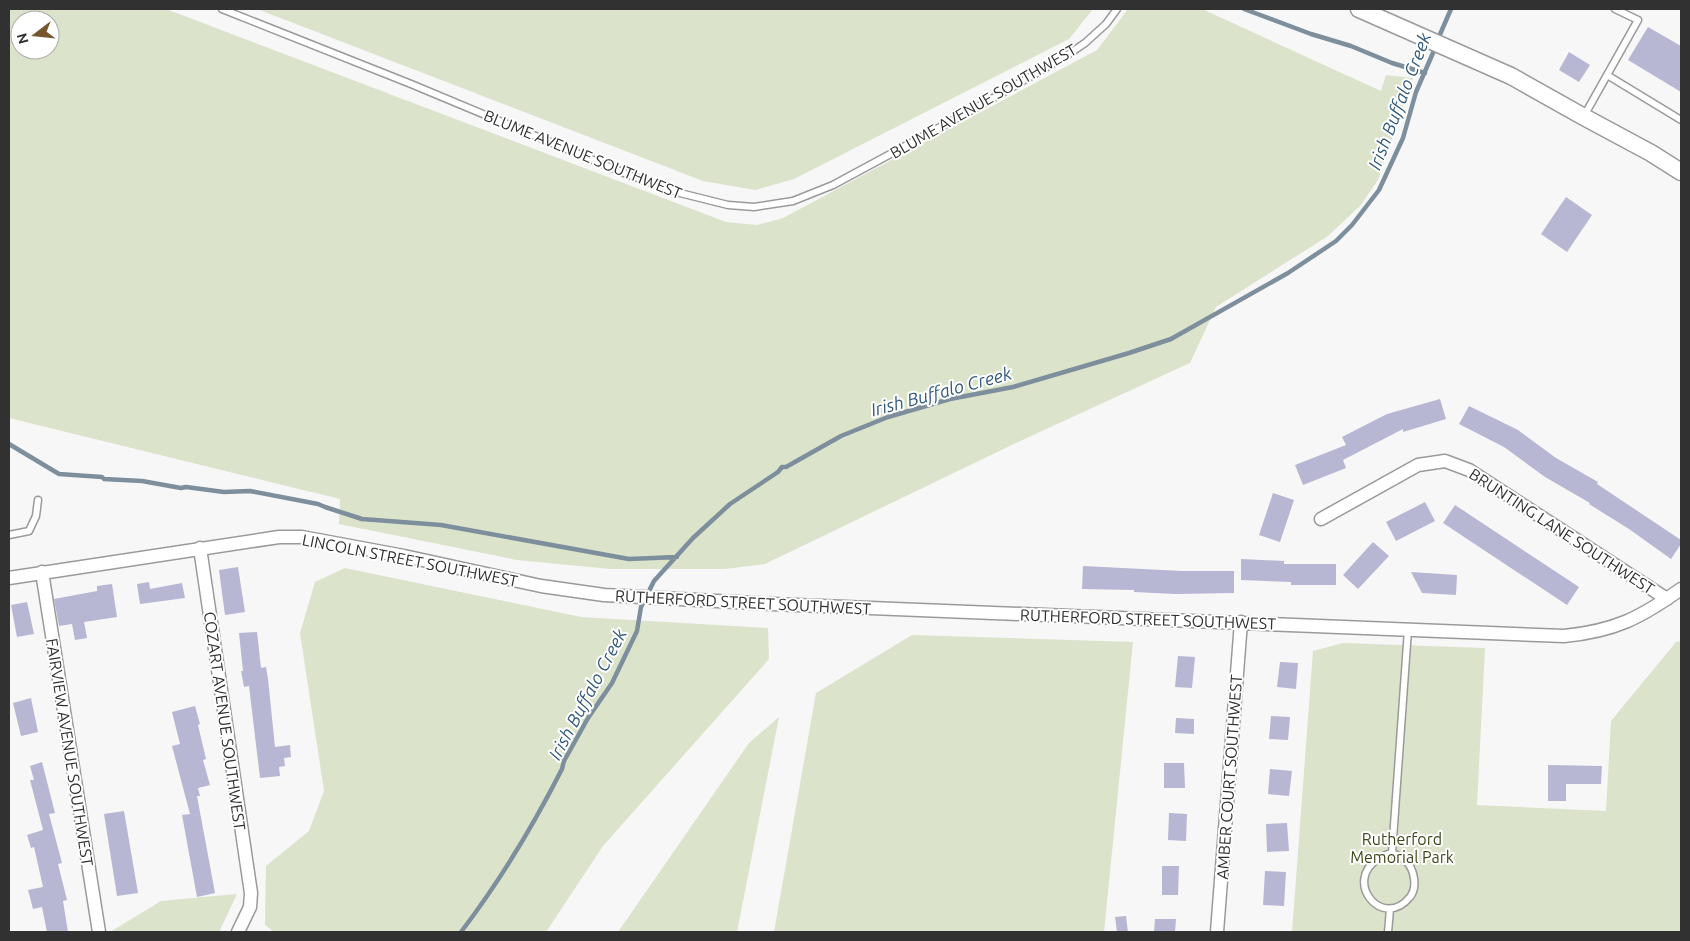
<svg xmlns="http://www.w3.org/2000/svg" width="1690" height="941" viewBox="0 0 1690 941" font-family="Ubuntu,sans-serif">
<rect width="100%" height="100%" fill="#f7f7f8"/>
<!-- green -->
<path fill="#dbe3cb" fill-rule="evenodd" d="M9 9H166L726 222 757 225 783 218 1097 50 1128 9H1202L1381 91 1386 75 1413 78 1378 180 1360 206 1328 236 1216 307 1190 363 1018 442 765 564 725 569H610L517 560 339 524 340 499 9 418ZM20 20H50V50H20Z
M257 9H1093L1069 39 794 179 755 190 703 181Z
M345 568 581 617 768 628 769 659 603 846 546 932H274L265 925 266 866 309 831 324 791 300 633 315 582Z
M912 635 1133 642 1104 932H774L816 693Z
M1681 641V932H1292L1313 651 1343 643 1485 648 1477 805 1606 811 1611 721 1676 642Z
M779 717 737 932H618L749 743Z
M237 894 219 932H110L161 901Z"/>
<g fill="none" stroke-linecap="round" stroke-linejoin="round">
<!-- stream -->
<path stroke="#7d8e9d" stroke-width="4.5" d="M1244 9 1311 34 1351 46 1392 63 1425 73
M1438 39 1451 9
M9 444 59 474 102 477 104 479 142 481 181 488 186 487 224 492 250 491 318 504 325 507 362 519 441 525 629 559 677 557
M461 932C500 881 533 826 562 769L564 761 588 718 612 683 637 631 641 607 654 581 693 538 730 504 778 472 782 467H786L841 436 888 417 950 399 1013 387 1129 353 1171 339 1288 273 1336 241 1352 225 1379 190 1403 138 1416 92 1436 46"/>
</g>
<!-- building -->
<path fill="#b7b6d3" d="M1648 27 1681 46V92L1628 60Z
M1569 52 1590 65 1579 82 1559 70Z
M1566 197 1592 215 1567 252 1541 234Z
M1440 399 1446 419 1403 432V429L1343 460 1346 468 1303 485 1295 465 1346 445 1342 437 1387 414Z
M1469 406 1518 430 1556 458 1598 482 1597 484 1681 540V544L1671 559 1629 529 1589 504 1590 503 1545 477 1504 447 1459 424Z
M1273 493 1294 500 1280 542 1259 535Z
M1425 502 1435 521 1396 541 1386 522Z
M1455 505 1579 587 1567 605 1443 523Z
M1373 542 1389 556 1358 589 1343 575Z
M1241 559 1284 561V564H1336V585H1291V582L1241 580Z
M1083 566 1182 571H1234V593L1175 594 1134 592V590L1082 589Z
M238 567 245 612 225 615 219 570Z
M1411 572 1457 575 1456 595 1422 593Z
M149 582 150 589 182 583 185 598 140 604 137 584Z
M112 584 117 617 84 622 87 638 75 640 72 624 59 626 54 599 97 591V586Z
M27 602 34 634 17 637 11 605Z
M257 632 261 668 266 667 268 679 275 747 290 745 291 757 284 758 285 766 279 767 280 776 260 778 249 686 244 687 241 671H243L239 633Z
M1178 656 1195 657 1192 688 1175 687Z
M1280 662 1298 663 1296 689 1277 687Z
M31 698 38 732 21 736 13 703Z
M195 706 200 724 198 725 206 759 203 760 210 785 198 788 200 796H197L215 893 197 897 182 815 190 814 172 746 180 744 172 712Z
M1271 716 1290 717 1288 740 1269 739Z
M1176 718 1194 719V734L1175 733Z
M42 762 55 813 49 814 62 863 58 864 67 900 63 901 68 932H47L42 907 33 909 28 890 43 887 34 847 31 848 27 835 43 830 30 780H34L30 766Z
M1164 763H1184L1185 788H1164Z
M1548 765 1602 766 1601 784H1566V801H1548Z
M1270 769 1292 771 1289 796 1268 794Z
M124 811 138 893 117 896 104 814Z
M1169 813 1187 814 1186 841 1168 840Z
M1287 823 1289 851 1267 852 1266 824Z
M1162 866H1179L1178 895H1162Z
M1265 871 1286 872 1284 906 1263 905Z
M1126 916 1128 932H1117L1115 917Z
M1155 919H1176L1175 932H1154Z"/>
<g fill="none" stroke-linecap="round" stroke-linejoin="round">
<!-- service casing -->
<g stroke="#9a9a9b" stroke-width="9">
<path id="service" d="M222 9 411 84 629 175 680 193 728 205 754 207 793 201 833 185 983 104 1066 56 1085 43 1106 24 1117 9
M1607 75 1681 120
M1584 116 1638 20 1615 9
M9 535 29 531 36 516 38 500
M1392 853 1408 630
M1392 853C1397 855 1402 857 1406 861 1414 869 1418 887 1410 897 1382 931 1343 881 1378 859 1383 856 1387 854 1392 853Z
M1388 932 1390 909"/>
</g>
<!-- minor casing -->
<g stroke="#9a9a9b" stroke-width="15">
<path id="minor" d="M1321 519 1418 465 1445 461 1469 470 1667 599
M200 548 251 893 250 907 238 932
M42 572 99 932
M9 578 279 537H302L404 556 541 586 604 595 772 604 1564 636C1615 631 1640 618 1681 589
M1217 932 1241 622"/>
</g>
<!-- tertiary casing -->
<g stroke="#9a9a9b" stroke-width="19">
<path id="tertiary" d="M1359 9 1511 76 1584 117 1651 153 1681 172"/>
</g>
<!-- service -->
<use href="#service" stroke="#fff" stroke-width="6"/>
<!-- minor -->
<use href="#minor" stroke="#fff" stroke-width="12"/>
<!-- tertiary -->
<use href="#tertiary" stroke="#fff" stroke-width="16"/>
</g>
<g text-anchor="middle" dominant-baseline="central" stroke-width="4" stroke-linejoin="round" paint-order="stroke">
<!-- street labels -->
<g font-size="16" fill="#313132" stroke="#fff">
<text transform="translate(983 101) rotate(-30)">BLUME AVENUE SOUTHWEST</text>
<text transform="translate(583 154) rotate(22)">BLUME AVENUE SOUTHWEST</text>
<text transform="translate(1562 531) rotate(33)">BRUNTING LANE SOUTHWEST</text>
<text transform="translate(410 560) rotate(11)">LINCOLN STREET SOUTHWEST</text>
<text transform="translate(743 602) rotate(3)">RUTHERFORD STREET SOUTHWEST</text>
<text transform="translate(1148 619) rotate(2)">RUTHERFORD STREET SOUTHWEST</text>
<text transform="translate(225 721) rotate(82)">COZART AVENUE SOUTHWEST</text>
<text transform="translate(70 752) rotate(81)">FAIRVIEW AVENUE SOUTHWEST</text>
<text transform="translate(1229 777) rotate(-86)">AMBER COURT SOUTHWEST</text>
</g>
<!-- park labels -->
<g font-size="16" fill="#3d4819" stroke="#fff">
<text x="1402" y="839">Rutherford<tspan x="1402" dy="18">Memorial Park</tspan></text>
</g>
<!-- water labels -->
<g font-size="18" font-style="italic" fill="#315a7b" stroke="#fff">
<text transform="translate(1399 101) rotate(-69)">Irish Buffalo Creek</text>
<text transform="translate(941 391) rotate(-15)">Irish Buffalo Creek</text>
<text transform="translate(587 694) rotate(-62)">Irish Buffalo Creek</text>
</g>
</g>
<!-- border -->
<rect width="1690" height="941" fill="none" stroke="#313132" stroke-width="20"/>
<!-- north arrow -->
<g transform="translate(35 35) rotate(254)"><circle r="24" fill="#ffffff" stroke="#adadad"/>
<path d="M0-4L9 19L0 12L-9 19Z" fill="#76562c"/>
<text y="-8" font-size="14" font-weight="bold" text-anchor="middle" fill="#313132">N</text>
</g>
</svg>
